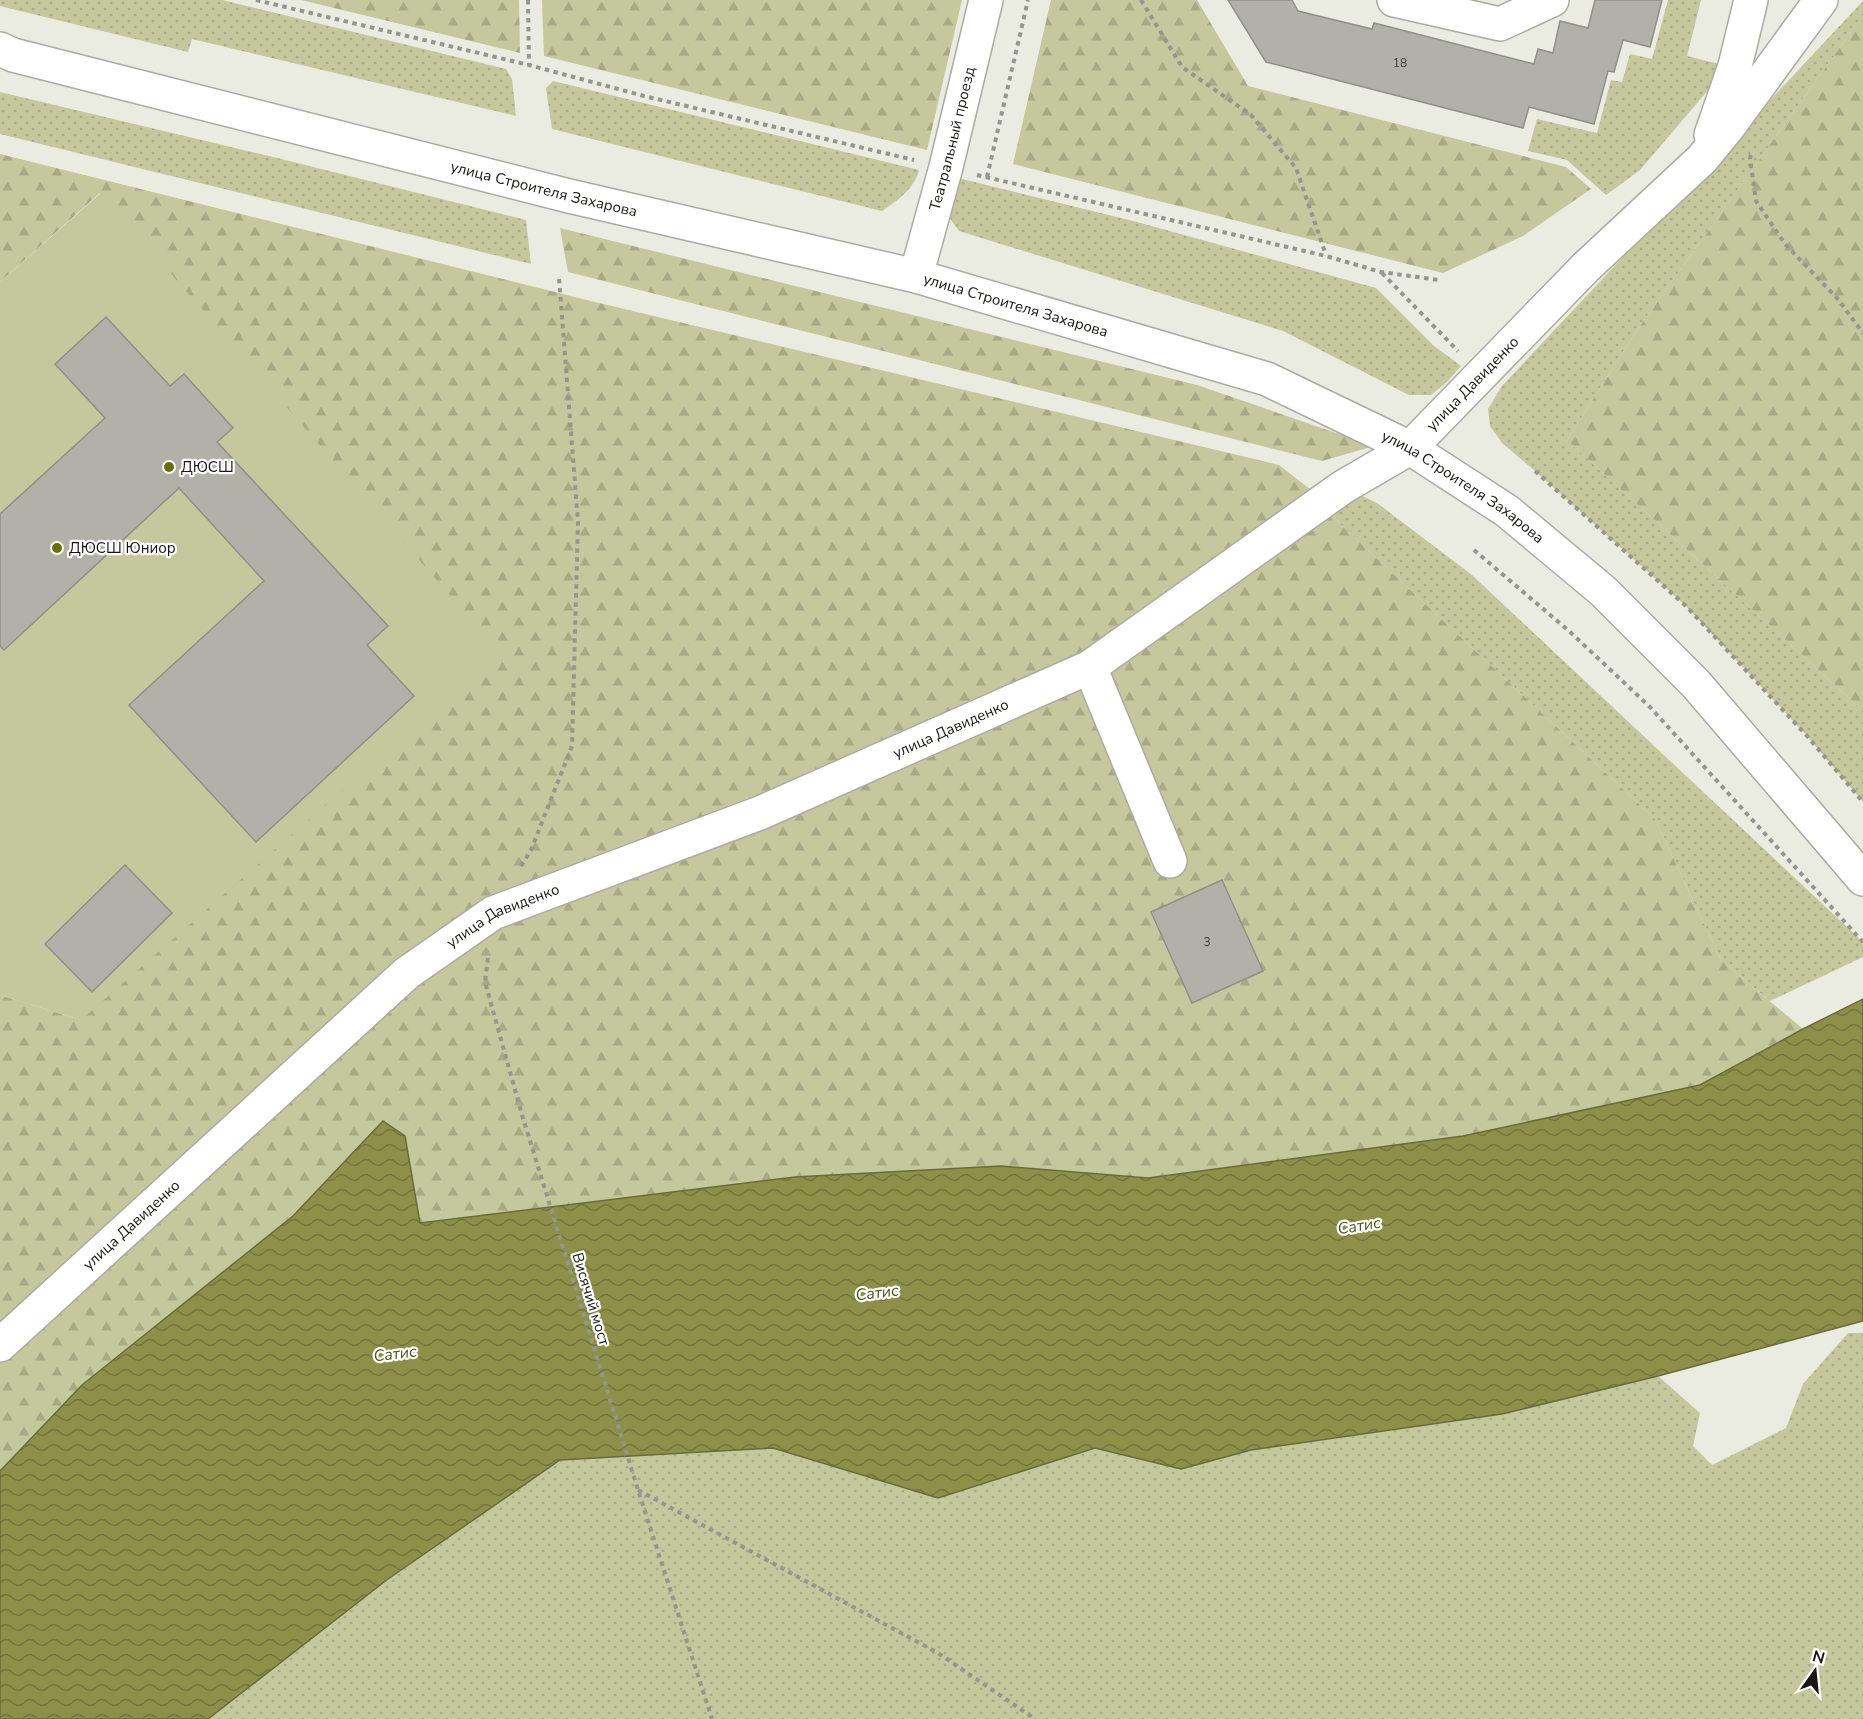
<svg xmlns="http://www.w3.org/2000/svg" width="1863" height="1719" viewBox="0 0 1863 1719" font-family="'Nunito Sans',sans-serif">
<defs>
<pattern id="grass-dots" width="8" height="8" patternUnits="userSpaceOnUse" patternTransform="scale(1.5)"><rect width="8" height="8" fill="#c5c79c"/><path d="M2 2h.1M6 6h.1" fill="none" stroke="#a8aa86" stroke-width="1.8" stroke-linecap="round"/></pattern>
<pattern id="forest-firs" width="22" height="20" patternUnits="userSpaceOnUse" patternTransform="scale(1.5)"><rect width="22" height="20" fill="#c5c79c"/><path d="M5 1l3.5 6h-7zM16 11l3.5 6h-7z" fill="#a8aa86"/></pattern>
<pattern id="water-waves" width="16" height="10" patternUnits="userSpaceOnUse" patternTransform="scale(1.5)"><rect width="16" height="10" fill="#8e904a"/><path d="M0 5q4-4 8 0t8 0" fill="none" stroke="#73753c"/></pattern>
</defs>
<rect width="100%" height="100%" fill="#eaebe1"/>
<!-- grass -->
<path fill="url(#grass-dots)" d="M0 0H222L506 69 512 79 516 116 192 39 188 52 0 6Z
M1668 0H1701L1687 56 1719 64 1721 75 1640 170 1606 195 1567 160 1528 151 1537 119 1597 133 1611 80 1622 82 1630 54 1652 59Z
M1863 1V15L1637 330 1567 440 1863 711V802L1808 737 1686 606 1535 471 1502 443 1490 426 1488 409 1502 386Z
M553 81 919 170C914 189 898 200 882 211L552 129 546 88Z
M0 92 269 156 526 220 531 264 0 134Z
M958 178 1137 222 1376 288 1434 346 1461 366 1447 382 1431 395H1409L1283 331 959 231 946 213Z
M1343 487 1377 503 1472 575 1863 942V957L1770 1001 1721 960 1655 819 1341 525 1322 501Z
M1848 1333H1863V1719H208L388 1579 560 1460 773 1448 938 1498 1096 1448 1181 1469 1251 1450 1502 1414 1658 1376 1700 1413 1693 1446 1712 1465 1786 1428 1803 1384Z"/>
<!-- forest -->
<path fill="url(#forest-firs)" d="M301 0H519L520 53Z
M542 0H962L927 150 544 56Z
M1051 0H1197L1248 86 1566 167 1591 189 1523 236 1443 273 1013 164Z
M1863 15V711L1567 440 1637 330Z
M0 154 595 302 1279 465 1315 493 1341 525 1655 819 1721 960 1803 1029 1700 1085 1463 1136 1148 1178 1001 1166 795 1177 420 1224 405 1136 383 1121 293 1216 82 1385 0 1471V995L81 1020 100 193 0 282Z
M560 228 1197 385 1374 446 1322 461 568 272Z"/>
<!-- park -->
<path fill="#c5c79c" d="M101 193 499 652 81 1020 0 995V282Z"/>
<!-- water -->
<path fill="url(#water-waves)" stroke="#6a6b3a" stroke-width="1.5" d="M1863 999V1321L1658 1376 1502 1414 1251 1450 1181 1469 1095 1448 938 1498 773 1448 560 1460 388 1579 208 1719H0V1471L82 1385 293 1216 383 1121 405 1136 420 1223 795 1177 1001 1166 1148 1178 1463 1136 1700 1085 1803 1029Z"/>
<!-- building -->
<path fill="#b1b1a9" stroke="#8f9088" stroke-width="1.5" d="M1228 0H1292L1298 11 1372 29 1374 23 1534 64 1538 49 1553 53 1560 21 1588 28 1595 0H1662L1650 47 1623 40 1614 72 1608 71 1594 124 1529 107 1523 128 1266 62Z
M106 317 170 386 184 374 233 428 217 442 388 626 367 645 414 696 256 842 129 705 264 581 179 488 4 650 0 646V514L105 418 55 364Z
M125 865 172 913 92 992 45 944Z
M1222 880 1263 971 1192 1003 1151 912Z"/>
<g fill="none" stroke-linecap="round" stroke-linejoin="round">
<!-- minor casing -->
<g stroke="#aaaba2" stroke-width="36">
<g id="minor">
<path d="M1394 0 1500 24 1552 0"/>
<path id="s1" d="M0 49 13 55 569 196 916 276 1267 379 1410 448 1507 511 1603 591 1696 684 1863 879"/>
<path d="M1711 135 1735 66 1751 0"/>
<path id="s2" d="M916 276 946 167 986 0"/>
<path d="M1090 667 1170 861"/>
<path id="s3" d="M0 1345 407 973 493 913 760 813 1090 667 1343 487 1410 448 1586 267 1702 159 1729 126 1821 0"/>
</g>
</g>
<!-- path -->
<path stroke="#96968f" stroke-width="4" stroke-dasharray="4.5 4.5" stroke-linecap="butt" d="M256 0 529 65 644 96 914 160
M528 0 529 65
M1141 0 1182 67 1251 115 1296 168 1326 255
M1751 155 1750 158 1756 201 1785 244 1837 298 1863 333
M977 175 1326 256 1381 272 1439 280
M987 177 1028 0
M1382 273 1458 351
M1535 471 1686 606 1808 737 1863 802
M1474 550 1569 631 1650 707 1863 942
M521 866 531 850 572 746 578 522 559 278
M488 958 485 982 522 1115 638 1490 712 1719
M638 1490 938 1653 1035 1719"/>
<!-- minor -->
<use href="#minor" stroke="#fff" stroke-width="33"/>
</g>
<!-- markers -->
<g fill="#6b6c0c" stroke="#fff" stroke-width="2">
<circle cx="169" cy="467" r="6"/>
<circle cx="57" cy="548" r="6"/>
</g>
<g text-anchor="middle" dominant-baseline="central" stroke-width="4.5" stroke-linejoin="round" paint-order="stroke">
<!-- number labels -->
<g font-size="12" fill="#3d3d38">
<text x="1400" y="63">18</text>
<text x="1207" y="942">3</text>
</g>
<!-- street labels -->
<g font-size="15" fill="#161613" stroke="#fff">
<text stroke="none"><textPath href="#s2" startOffset="142">Театральный проезд</textPath></text>
<text stroke="none"><textPath href="#s1" startOffset="562">улица Строителя Захарова</textPath></text>
<text stroke="none"><textPath href="#s1" startOffset="1048">улица Строителя Захарова</textPath></text>
<text stroke="none"><textPath href="#s3" startOffset="1780">улица Давиденко</textPath></text>
<text stroke="none"><textPath href="#s1" startOffset="1534">улица Строителя Захарова</textPath></text>
<text stroke="none"><textPath href="#s3" startOffset="1150">улица Давиденко</textPath></text>
<text stroke="none"><textPath href="#s3" startOffset="664">улица Давиденко</textPath></text>
<text stroke="none"><textPath href="#s3" startOffset="178">улица Давиденко</textPath></text>
<text transform="translate(591 1299) rotate(73)">Висячий мост</text>
</g>
<!-- poi labels -->
<g font-size="15" fill="#161613" stroke="#fff" text-anchor="start">
<text x="181" y="467">ДЮСШ</text>
<text x="69" y="548">ДЮСШ Юниор</text>
</g>
<!-- water labels -->
<g font-size="16" font-style="italic" fill="#52531e" stroke="#fff">
<text transform="translate(1359 1226) rotate(-9)">Сатис</text>
<text transform="translate(877 1293) rotate(-7)">Сатис</text>
<text transform="translate(395 1354) rotate(-7)">Сатис</text>
</g>
</g>
<!-- north arrow -->
<g transform="translate(1815 1671) rotate(15)" stroke="#ffffff" stroke-width="4.5" paint-order="stroke">
<path d="M0-4.5L10 22L0 15L-10 22Z" fill="#161613"/>
<text y="-9" font-size="16" font-weight="bold" text-anchor="middle" fill="#161613">N</text>
</g>
</svg>
